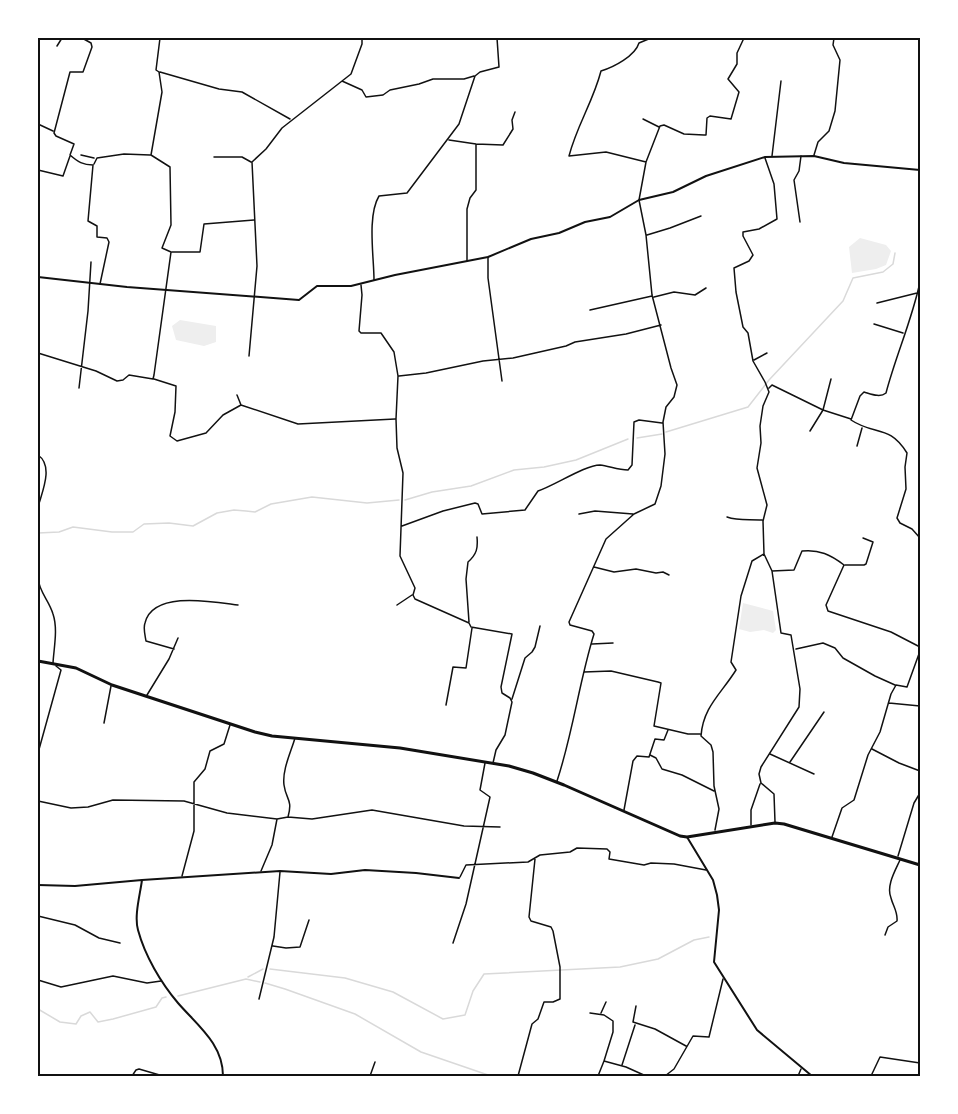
<svg xmlns="http://www.w3.org/2000/svg" width="958" height="1114" viewBox="0 0 958 1114" font-family="'Exo 2',sans-serif">
<rect width="100%" height="100%" fill="#fff"/>
<!-- green -->
<path fill="#eee" d="M860 238 886 245 891 251 886 265 876 269 852 273 849 247Z
M180 320 216 326V342L204 346 176 340 172 326Z
M743 603 773 611 776 630 773 633 764 630 750 632 739 629Z"/>
<g fill="none" stroke-linecap="round" stroke-linejoin="round">
<!-- stream -->
<path stroke="#d9d9d9" stroke-width="1.5" d="M666 432 748 407 769 380 843 301 853 278 883 272 893 264 895 253
M637 438 662 434
M405 500 432 492 471 486 514 470 544 467 576 460 628 439
M255 512 246 511 255 512 271 504 312 497 367 503 399 500
M38 533 59 532 73 527 112 532H133L144 524 169 523 193 526 217 513 234 510 246 511
M270 969 345 978 393 992 443 1019 465 1015 473 991 484 974 620 967 658 959 694 940 709 937
M248 977 263 969
M265 983 285 989 355 1014 421 1052 491 1076
M178 996 246 979 260 982
M38 1009 60 1022 76 1024 81 1016 90 1012 98 1022 113 1019 156 1007 162 998 166 997"/>
<!-- minor -->
<path stroke="#111" stroke-width="1.5" d="M82 38 91 43 92 47 83 72H70L54 133 56 136 74 144 70 155C78 162 83 165 93 165L88 221 97 226V237L107 238 109 242 100 284
M57 46 62 38
M160 72 219 89 242 92 290 119
M342 81 362 90 366 97 383 95 390 90 419 84 433 79H464L474 76
M643 119 659 127
M38 124 53 131
M449 140 476 144 503 145 513 129 512 120 515 112
M81 155 94 158
M814 155 818 142 829 131 835 111 840 60 833 45 834 38
M772 156 781 81
M214 157H242L251 162
M765 158 774 184 777 219 759 229 743 232V236L753 255 749 261 734 268 736 292 743 327 748 333 753 361 765 382 769 392 763 406 760 426 761 443 757 468 767 505 763 521 764 554 772 571 781 633 791 635 800 689 799 707 761 767 759 774 761 783 774 794 775 822
M646 162 660 126 664 125 684 134 704 135H706L707 118 710 116 731 119 739 92 728 79 737 64V53L744 38
M94 164 97 158 124 154 150 155
M38 170 63 176 70 156
M800 222 794 180 799 171 801 156
M647 235 670 228 701 216
M172 252H200L204 224 254 220
M488 257V278L502 381
M467 261V209L470 198 476 190V144
M374 280C374 257 367 216 379 196L407 193 459 124 475 76 480 72 499 67 497 38
M920 282C912 320 896 355 886 393 880 398 871 394 864 392L860 396 851 420C875 436 889 424 907 453L905 467 906 489 897 518 900 523 912 529 920 538
M361 285 362 295 359 331 361 333H381L394 352 398 376 396 419 397 448 403 473 400 556 415 588 413 595 415 599 469 623 471 627 512 634 501 687 502 693 510 698 512 702 505 735 496 750 493 763
M654 297 674 292 695 295 706 288
M877 303 917 293
M590 310 652 296
M874 324 903 333
M38 353 96 371 117 381 123 380 129 375 153 379 154 375 171 252 162 248 171 225 170 167 151 155 162 92 159 72 156 70 160 38
M249 356 257 266 252 162 266 149 282 128 351 74 362 44V38
M754 360 767 353
M399 376 426 373 483 361 513 358 566 346 575 342 626 334 661 325
M154 379 176 386 175 412 170 436 177 441 206 433 223 415 241 405
M79 388 88 311 91 262
M769 388 772 385 823 410 851 419
M237 395 241 405 298 424 395 419
M810 431 823 410 831 379
M857 446 862 428
M38 455C54 466 42 492 38 507
M579 514 595 511 633 514
M727 517C738 521 749 519 762 520
M402 526 443 511 475 503 478 504 482 514 525 510 538 491C554 486 585 465 600 465 609 466 618 470 628 470L632 465 634 422 639 420 662 423
M845 565H864L866 564 873 542 863 538
M594 567 614 572 636 569 656 573 663 572 669 575
M772 571 794 570 802 551C819 549 831 555 844 565L826 605 828 611 891 632 920 647
M38 578C39 592 49 600 53 614 58 629 54 647 53 663
M397 605 412 595
M469 622 466 579 468 562C477 554 478 548 477 537
M592 644 613 643
M174 649 146 641C145 635 143 628 145 623 153 590 214 602 238 605
M796 649 823 643 835 648 843 658 875 676 895 685
M584 672 611 671 658 682 661 683 654 726 688 734H700
M147 695 169 659 178 638
M512 699 525 658 532 652 535 647 540 626
M889 703 920 706
M446 705 453 667 466 668 472 628
M104 723 111 686
M872 749 899 763 920 771
M38 753 61 670 56 666
M770 754 814 774
M650 755 656 758 662 769 682 775 714 791
M790 762 824 712
M557 781C573 733 579 682 594 634L592 631 570 625 569 622 606 539 634 514 655 504 661 486 665 454 663 422 666 407 674 397 677 385 671 368 652 295 646 235 639 200 646 162 606 152 569 156C577 125 593 102 601 71 614 67 635 56 639 43L651 38
M38 801 71 808 88 807 113 800 184 801 227 813 277 819
M624 810 633 761 637 756 649 757 655 739 664 740 668 730
M288 817 312 819 372 810 464 826 500 827
M751 825V810L760 784
M715 830 719 809 714 786 713 752 711 745 701 736C703 707 721 694 736 670L731 662 741 596 752 561 764 554
M832 837 842 808 854 800 868 755 880 732 891 694 896 685 907 687 920 651
M898 856 914 803 920 793
M261 871 272 845 277 819 288 817C293 799 286 800 284 785 282 770 291 752 295 738
M182 876 194 831V782L205 769 210 751 224 744 230 725
M460 877 466 865 528 862 540 855 570 852 577 848 607 849 610 852 609 859 644 865 651 863 674 864 706 870
M38 916 75 925 99 938 120 943
M885 935 888 927 897 921C898 912 893 906 891 898 886 886 895 871 900 860
M453 943 466 904 490 797 480 790 485 763
M273 946 286 948 300 947 309 920
M38 980 61 987 113 976 147 983 161 981
M259 999 274 937 280 872
M636 1006 633 1022 655 1029 686 1046
M590 1013 604 1015 613 1021V1032L604 1061
M601 1013 606 1002
M622 1065 635 1025
M132 1076 136 1070 139 1069 163 1076
M370 1076 375 1062
M518 1076 532 1024 538 1019 544 1002H553L560 999V967L553 931 551 927 531 921 529 917 535 859
M598 1076 604 1061 626 1067 646 1076
M665 1076 674 1069 693 1036 709 1037 723 979
M798 1076 801 1069
M871 1076 880 1057 920 1063"/>
<!-- tertiary -->
<path stroke="#111" stroke-width="2" d="M142 880 280 871 331 874 365 870 416 873 459 878
M38 885 75 886 142 880C140 895 134 916 138 930 145 956 161 983 178 1003 198 1026 223 1044 223 1076"/>
<!-- secondary -->
<path stroke="#111" stroke-width="2" d="M38 277 127 287 299 300 317 286H351L395 275 488 257 531 239 559 233 585 222 610 217 639 200 673 192 706 176 765 157 814 156 844 163 920 170
M687 837 713 880 717 895 719 910 714 962 757 1030 812 1076"/>
<!-- trunk -->
<path stroke="#111" stroke-width="3" d="M38 661 76 668 112 685 255 732 272 736 400 748 509 766 533 773 564 785 680 836 687 837 775 823 784 824 920 865"/>
</g>
<!-- border -->
<rect width="958" height="1114" fill="none" stroke="#ffffff" stroke-width="78"/>
<rect x="39" y="39" width="880" height="1036" fill="none" stroke="#111" stroke-width="2"/>
</svg>
